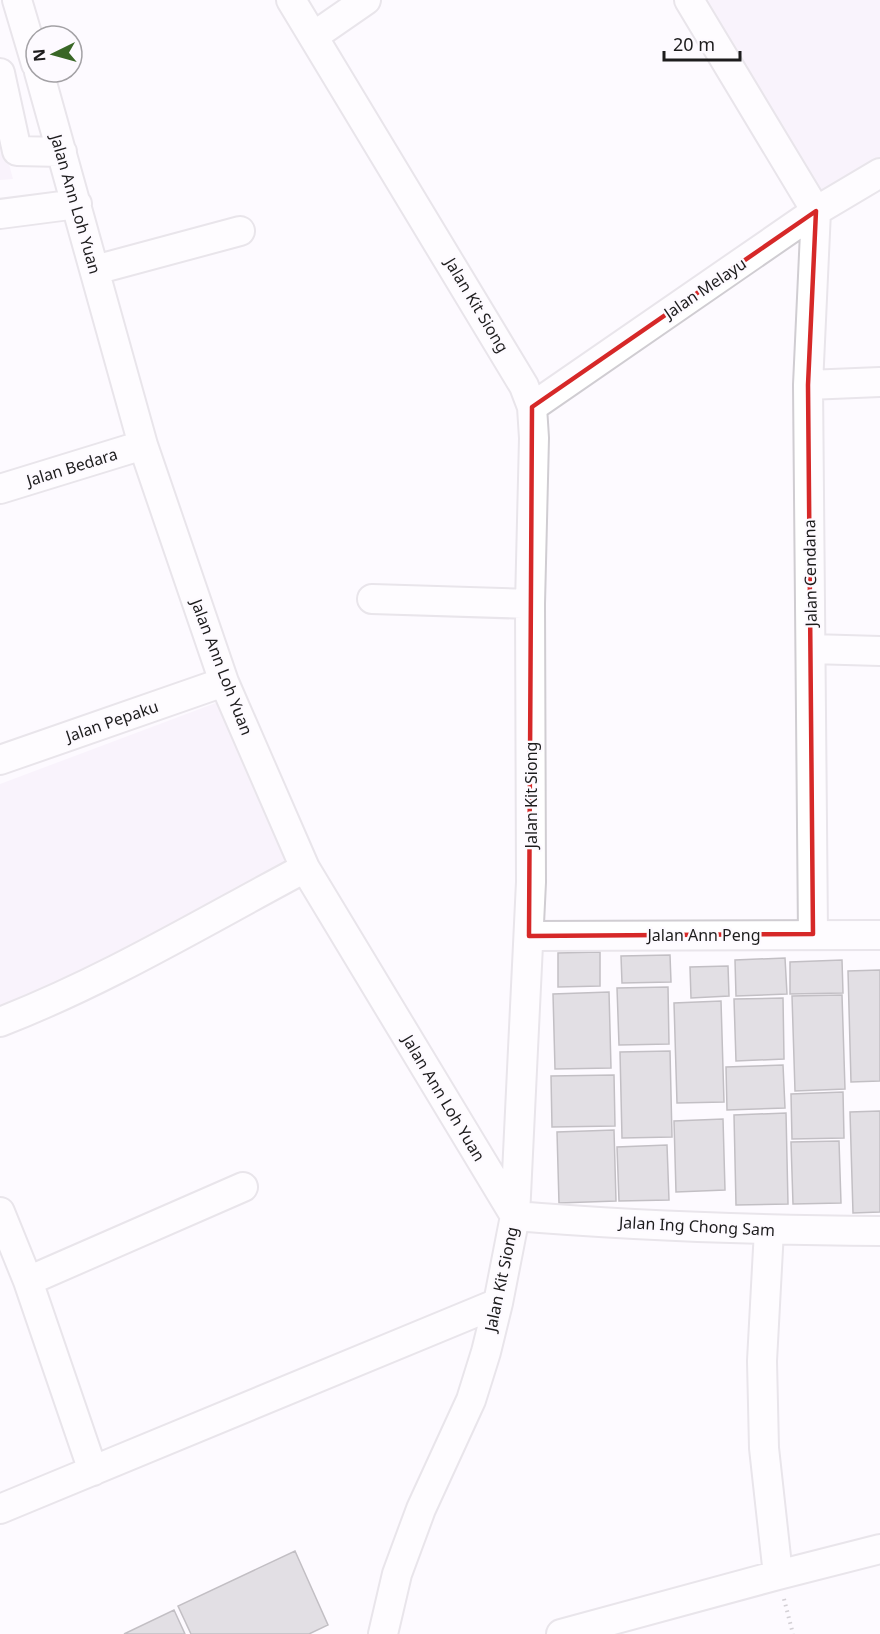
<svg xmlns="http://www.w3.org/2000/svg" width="880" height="1634" viewBox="0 0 880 1634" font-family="'Noto Sans',sans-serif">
<rect width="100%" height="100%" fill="#fdfaff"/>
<!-- built -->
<path fill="#f4ecf8" d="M674 0H880V167L804 215Z
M0 130 13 179 0 180Z
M221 701 292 878 0 1025V784Z"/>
<!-- building -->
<path fill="#c2bfc4" stroke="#7b787c" stroke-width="1.5" d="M600 952V986L558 987V953Z
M670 955 671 982 622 983 621 956Z
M785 958 787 994 736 996 735 960Z
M842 960 843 993 790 994V962Z
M728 966 729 996 691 998 690 967Z
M880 970V1081L851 1082 848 971Z
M668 987 669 1044 619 1045 617 988Z
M609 992 611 1068 555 1069 553 994Z
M842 995 845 1089 795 1091 792 996Z
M783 998 784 1059 736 1061 734 999Z
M721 1001 724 1102 677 1103 674 1003Z
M670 1051 672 1137 622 1138 620 1052Z
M783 1065 785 1108 727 1110 726 1067Z
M614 1075 615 1126 552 1127 551 1076Z
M843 1092 844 1138 792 1139 791 1094Z
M880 1111V1212L853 1213 850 1112Z
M786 1113 788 1204 736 1205 734 1115Z
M723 1119 725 1190 676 1192 674 1121Z
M614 1130 616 1201 559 1203 557 1132Z
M839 1141 841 1203 793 1204 791 1142Z
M667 1145 669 1200 619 1201 617 1147Z
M295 1551 328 1625 309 1634H191L178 1606Z
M174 1610 185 1634H124Z"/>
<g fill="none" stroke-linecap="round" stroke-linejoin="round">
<!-- minor casing -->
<g stroke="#d0cdd2" stroke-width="32">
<path id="minor" d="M17 0 36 64
M291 0 524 386 532 407 534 438 530 604 531 882 515 1216 498 1303 486 1352 471 1400 421 1509 397 1574 383 1634
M689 0 816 211 808 385 813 934
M314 36 366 0
M39 72 143 445 224 682 305 868 515 1216C636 1226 758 1230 880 1231
M0 73 17 151 62 152
M0 214 77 204
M95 270 240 231
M808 385 880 382
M532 407 816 211 880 173
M0 489 143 445
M372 599 530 604
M811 649 880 651
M0 760 224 682
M529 936 880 935
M0 1022C106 981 205 921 305 868
M0 1212 28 1281 93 1471
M769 1230 762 1361 764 1448 778 1575
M28 1281 243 1187
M0 1509 498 1303
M561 1634 778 1575 880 1549"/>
</g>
<!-- path -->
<path stroke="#a19ea2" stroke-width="4" stroke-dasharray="1.5 4.5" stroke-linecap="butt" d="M784 1599 793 1634"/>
<!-- minor -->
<use href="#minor" stroke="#fff" stroke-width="28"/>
</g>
<!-- marked area -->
<path d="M0 0H880V1634H0ZM816 211 808 385 813 934 529 936 532 407Z" fill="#fdfaff" fill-opacity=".55" fill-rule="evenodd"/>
<path fill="none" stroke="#d62828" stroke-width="4.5" stroke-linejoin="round" d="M816 211 808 385 813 934 529 936 532 407Z"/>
<g text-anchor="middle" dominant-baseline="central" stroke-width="4.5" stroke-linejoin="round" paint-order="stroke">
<!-- street labels -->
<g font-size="16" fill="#1d1c1d" stroke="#fdfaff">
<text transform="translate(76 204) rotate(74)">Jalan Ann Loh Yuan</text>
<text transform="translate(705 288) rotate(-34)">Jalan Melayu</text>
<text transform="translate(477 305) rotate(59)">Jalan Kit Siong</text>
<text transform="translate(72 467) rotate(-17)">Jalan Bedara</text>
<text transform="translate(810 573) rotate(-91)">Jalan Cendana</text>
<text transform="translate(222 667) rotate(69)">Jalan Ann Loh Yuan</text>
<text transform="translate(112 721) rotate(-19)">Jalan Pepaku</text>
<text transform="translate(531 795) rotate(-90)">Jalan Kit Siong</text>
<text x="704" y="935">Jalan Ann Peng</text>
<text transform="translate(444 1098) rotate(59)">Jalan Ann Loh Yuan</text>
<text transform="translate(697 1226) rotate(3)">Jalan Ing Chong Sam</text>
<text transform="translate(501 1279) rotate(-78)">Jalan Kit Siong</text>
</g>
</g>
<!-- north arrow -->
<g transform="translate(54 54) rotate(265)"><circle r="28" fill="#fdfaff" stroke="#a3a1a5" stroke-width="1.5"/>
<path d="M0-4.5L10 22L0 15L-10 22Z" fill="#396726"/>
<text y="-9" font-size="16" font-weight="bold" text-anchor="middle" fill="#1d1c1d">N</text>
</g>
<!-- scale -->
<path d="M664 51v9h76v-9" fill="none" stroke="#1d1c1d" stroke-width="3"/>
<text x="673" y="51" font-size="18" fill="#1d1c1d" stroke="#fdfaff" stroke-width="4.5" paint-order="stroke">20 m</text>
</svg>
